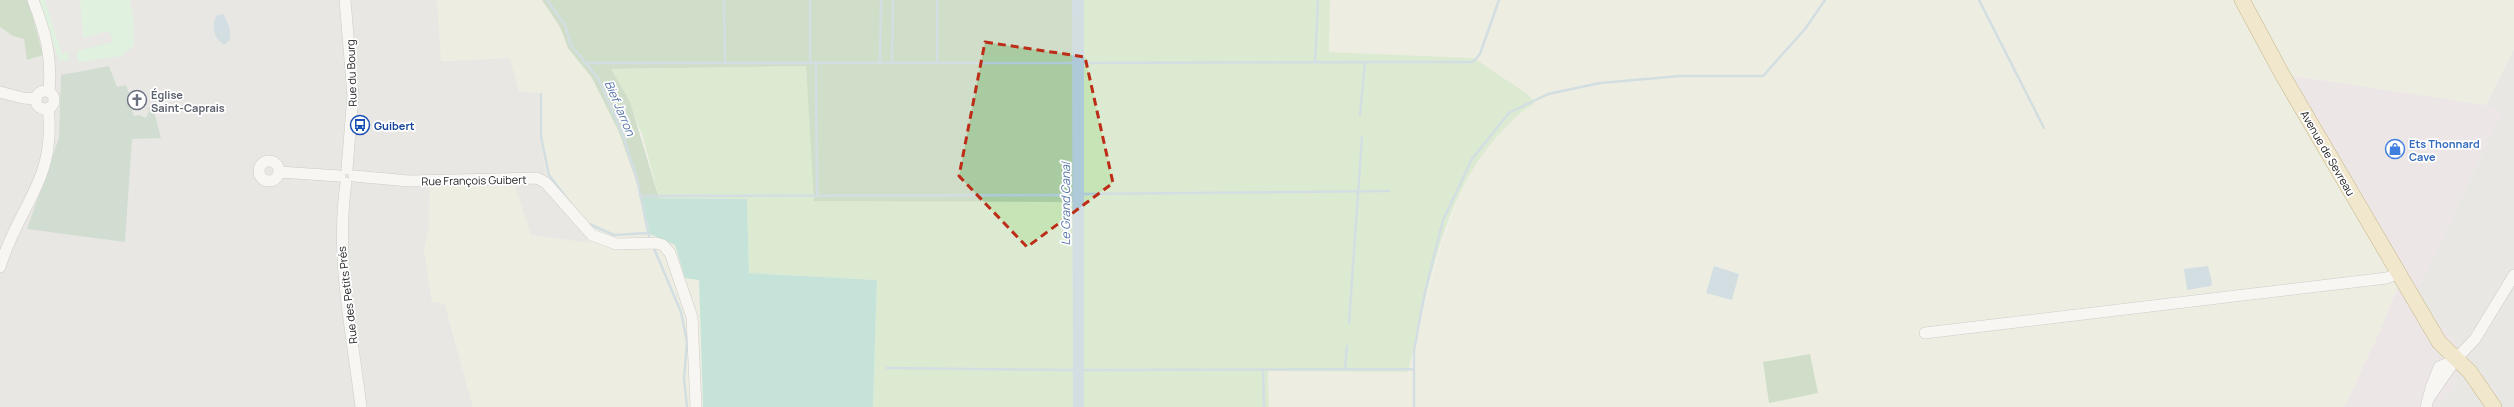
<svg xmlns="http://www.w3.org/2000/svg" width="2514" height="407" viewBox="0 0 2514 407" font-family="Manrope,sans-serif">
<rect width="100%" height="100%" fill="#f0efe9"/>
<!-- residential -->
<path fill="#dfdede" d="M0 0H437L442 61 510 58 519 91 539 93V135L579 218 588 243 530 235 430 186 429 228 424 251 445 304 473 407H0Z
M2514 49V407H2438L2446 392 2451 389 2456 343 2416 293 2501 114 2486 105Z"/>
<!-- industrial -->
<path fill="#e9dce4" d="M2295 76 2486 105 2501 114 2416 293 2456 343 2457 381 2451 389 2446 392 2438 407H2344L2378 335 2398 286 2281 84Z"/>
<!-- farmland -->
<path fill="#e8edd7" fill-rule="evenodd" d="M437 0H542L560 27 568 48 592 78 619 132 642 198 650 234 675 245 685 278 699 280 703 407H473L445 304 432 302 424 251 429 228 430 186H515L531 235 588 243 579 218 547 176 539 135V93L519 91 510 58 441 61Z
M1330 0H2514V49L2486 105 2295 76 2281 84 2398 286 2378 335 2344 407H1269L1268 371H1408L1439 253 1462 186 1487 146 1523 109 1488 68 1474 58 1329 52ZM2208 266 2207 288 2187 290 2184 269Z"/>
<!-- grass -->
<path fill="#c6e4b5" d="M1074 0H1330L1329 52 1474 58 1530 96 1534 104C1522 110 1514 119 1504 129 1442 192 1429 288 1408 372L1268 371 1269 407H873L877 280 749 273 747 199 659 198 642 134 611 69 806 66 815 201Z"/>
<!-- forest -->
<path fill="#a9cba2" d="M0 0H28L43 55 27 60 24 39 13 36 0 27Z
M542 0H1074L1084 202 814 201 806 66 611 69 630 102 659 198H642L619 132 592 78 568 48 560 27Z
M1810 354 1818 393 1769 403 1763 362Z"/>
<!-- cemetery -->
<path fill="#acc7b4" d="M109 66 117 87 126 85 135 108 132 110 134 116 139 115 146 118 149 111 147 108 153 107 161 138 132 139 125 242 27 229 59 138 61 75Z"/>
<!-- park -->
<path fill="#ccf4d4" d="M39 0H45L62 54 68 51 69 61H59Z
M80 0H130L134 24V45L122 56 78 62 77 51 113 42 109 31 83 38Z"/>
<!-- pitch -->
<path fill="#90d6c4" d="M642 198 747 199 749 273 877 280 873 407H703L699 280 685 278 675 245 650 234Z"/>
<!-- parking -->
<path fill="#e1e1e1" d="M45 0H80L83 38 109 31 112 39 62 54Z"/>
<!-- water -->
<path fill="#aecad9" d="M1072 0H1084V407H1073Z
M223 14C228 22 231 30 230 40L224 45C214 38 211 28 216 16Z
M1714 266 1739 274 1732 300 1706 293Z
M2208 266 2212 282 2211 286 2187 290 2184 269Z"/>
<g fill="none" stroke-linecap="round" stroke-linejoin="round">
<!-- stream -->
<path stroke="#aecad9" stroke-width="2.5" d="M547 0 565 25 571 45 598 78 622 132 637 179 649 236
M724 0 725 63
M1979 0 2044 128
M1315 61 1318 0
M1365 62H1473L1480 54 1499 0
M585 63H1074
M810 63V0
M816 63 817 195
M880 63 881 0
M892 63 893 0
M937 63V0
M1081 63 1365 62 1360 115
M541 94V137L549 175 571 204
M1081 194 1389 191
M640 196 1074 195
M589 224 614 235 648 233
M653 246 681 312 687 342 684 379 687 407
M1349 323 1362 137
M887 368 1074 370
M1345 369 1347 346
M1081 370 1413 369
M1263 370 1264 407
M1414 407V350L1425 292 1443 220 1472 159 1509 113 1548 94 1600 83 1680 76H1763L1805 29 1825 0"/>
<!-- minor casing -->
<g stroke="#a2a2a2" stroke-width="12">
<path id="minor" d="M33 0C46 34 52 56 49 92
M345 0 353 95 347 169
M36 100a9 9 0 1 1 18 0a9 9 0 1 1-18 0Z
M0 92 23 98 36 99
M259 171a10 10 0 1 1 20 0a10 10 0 1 1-20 0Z
M279 172 340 176
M354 176 409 181 537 178 546 183 592 235 616 244 656 243 663 245 670 253 692 317 696 407
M346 183C335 258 352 332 361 407
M0 267C18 206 57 180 48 108
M1925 333 2387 278 2398 273
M2429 398 2455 360 2475 339 2514 275
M2426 407 2432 385 2439 367 2455 360"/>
</g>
<!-- major casing -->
<g stroke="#8d7511" stroke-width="16">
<path id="major" d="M2242 0 2283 76 2439 342 2470 372 2494 407"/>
</g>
<!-- minor -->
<use href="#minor" stroke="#fff" stroke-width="11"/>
<!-- major -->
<use href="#major" stroke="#f2ddac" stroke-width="15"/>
</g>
<!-- marked area -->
<path d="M0 0H2514V407H0ZM985 42 1085 57 1113 183 1027 247 959 176Z" fill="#f0efe9" fill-opacity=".55" fill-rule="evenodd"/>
<path fill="none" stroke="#bc2c16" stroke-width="3" stroke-dasharray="8 5" stroke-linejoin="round" d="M985 42 1085 57 1113 183 1027 247 959 176Z"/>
<!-- icons -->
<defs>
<g id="church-ring" transform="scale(1)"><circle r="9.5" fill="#fff" stroke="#6b7280" stroke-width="1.5"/><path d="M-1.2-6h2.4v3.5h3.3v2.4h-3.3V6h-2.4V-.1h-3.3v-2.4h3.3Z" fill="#6b7280"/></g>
<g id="bus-ring" transform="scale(1)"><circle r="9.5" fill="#fff" stroke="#1a4fb4" stroke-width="1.5"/><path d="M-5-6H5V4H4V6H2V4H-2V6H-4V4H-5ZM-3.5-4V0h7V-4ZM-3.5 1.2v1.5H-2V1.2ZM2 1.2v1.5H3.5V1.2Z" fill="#1a4fb4"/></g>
<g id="shop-ring" transform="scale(1)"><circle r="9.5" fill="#fff" stroke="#3f7fe0" stroke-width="1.5"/><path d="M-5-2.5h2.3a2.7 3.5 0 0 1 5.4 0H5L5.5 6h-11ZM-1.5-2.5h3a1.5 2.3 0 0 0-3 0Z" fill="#3f7fe0"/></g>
</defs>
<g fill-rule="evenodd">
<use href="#church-ring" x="137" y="100"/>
<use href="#bus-ring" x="360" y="125"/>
<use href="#shop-ring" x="2395" y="149"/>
</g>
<g text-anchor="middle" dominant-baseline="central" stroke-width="3.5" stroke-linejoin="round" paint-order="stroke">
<!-- street labels -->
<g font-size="11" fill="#212121" stroke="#fff">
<text transform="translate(351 73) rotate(-92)">Rue du Bourg</text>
<text transform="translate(2328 153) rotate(60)">Avenue de Sevreau</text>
<text transform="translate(474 180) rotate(-1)">Rue François Guibert</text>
<text transform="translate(347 295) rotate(-97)">Rue des Petits Prés</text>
</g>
<!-- worship labels -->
<g font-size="11" font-weight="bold" fill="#5b616d" stroke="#fff" text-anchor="start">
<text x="151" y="94">Église<tspan x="151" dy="13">Saint-Caprais</tspan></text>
</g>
<!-- transit labels -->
<g font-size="11" font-weight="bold" fill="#164399" stroke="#fff" text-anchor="start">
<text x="374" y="125">Guibert</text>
</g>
<!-- shop labels -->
<g font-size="11" font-weight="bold" fill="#366cbe" stroke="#fff" text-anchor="start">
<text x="2409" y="143">Ets Thonnard<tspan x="2409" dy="13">Cave</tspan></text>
</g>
<!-- water labels -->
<g font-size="12" font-style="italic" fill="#5775a7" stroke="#fff">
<text transform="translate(620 108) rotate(67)">Bief Jarron</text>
<text transform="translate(1065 204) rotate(-90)">Le Grand Canal</text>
</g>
</g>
</svg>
